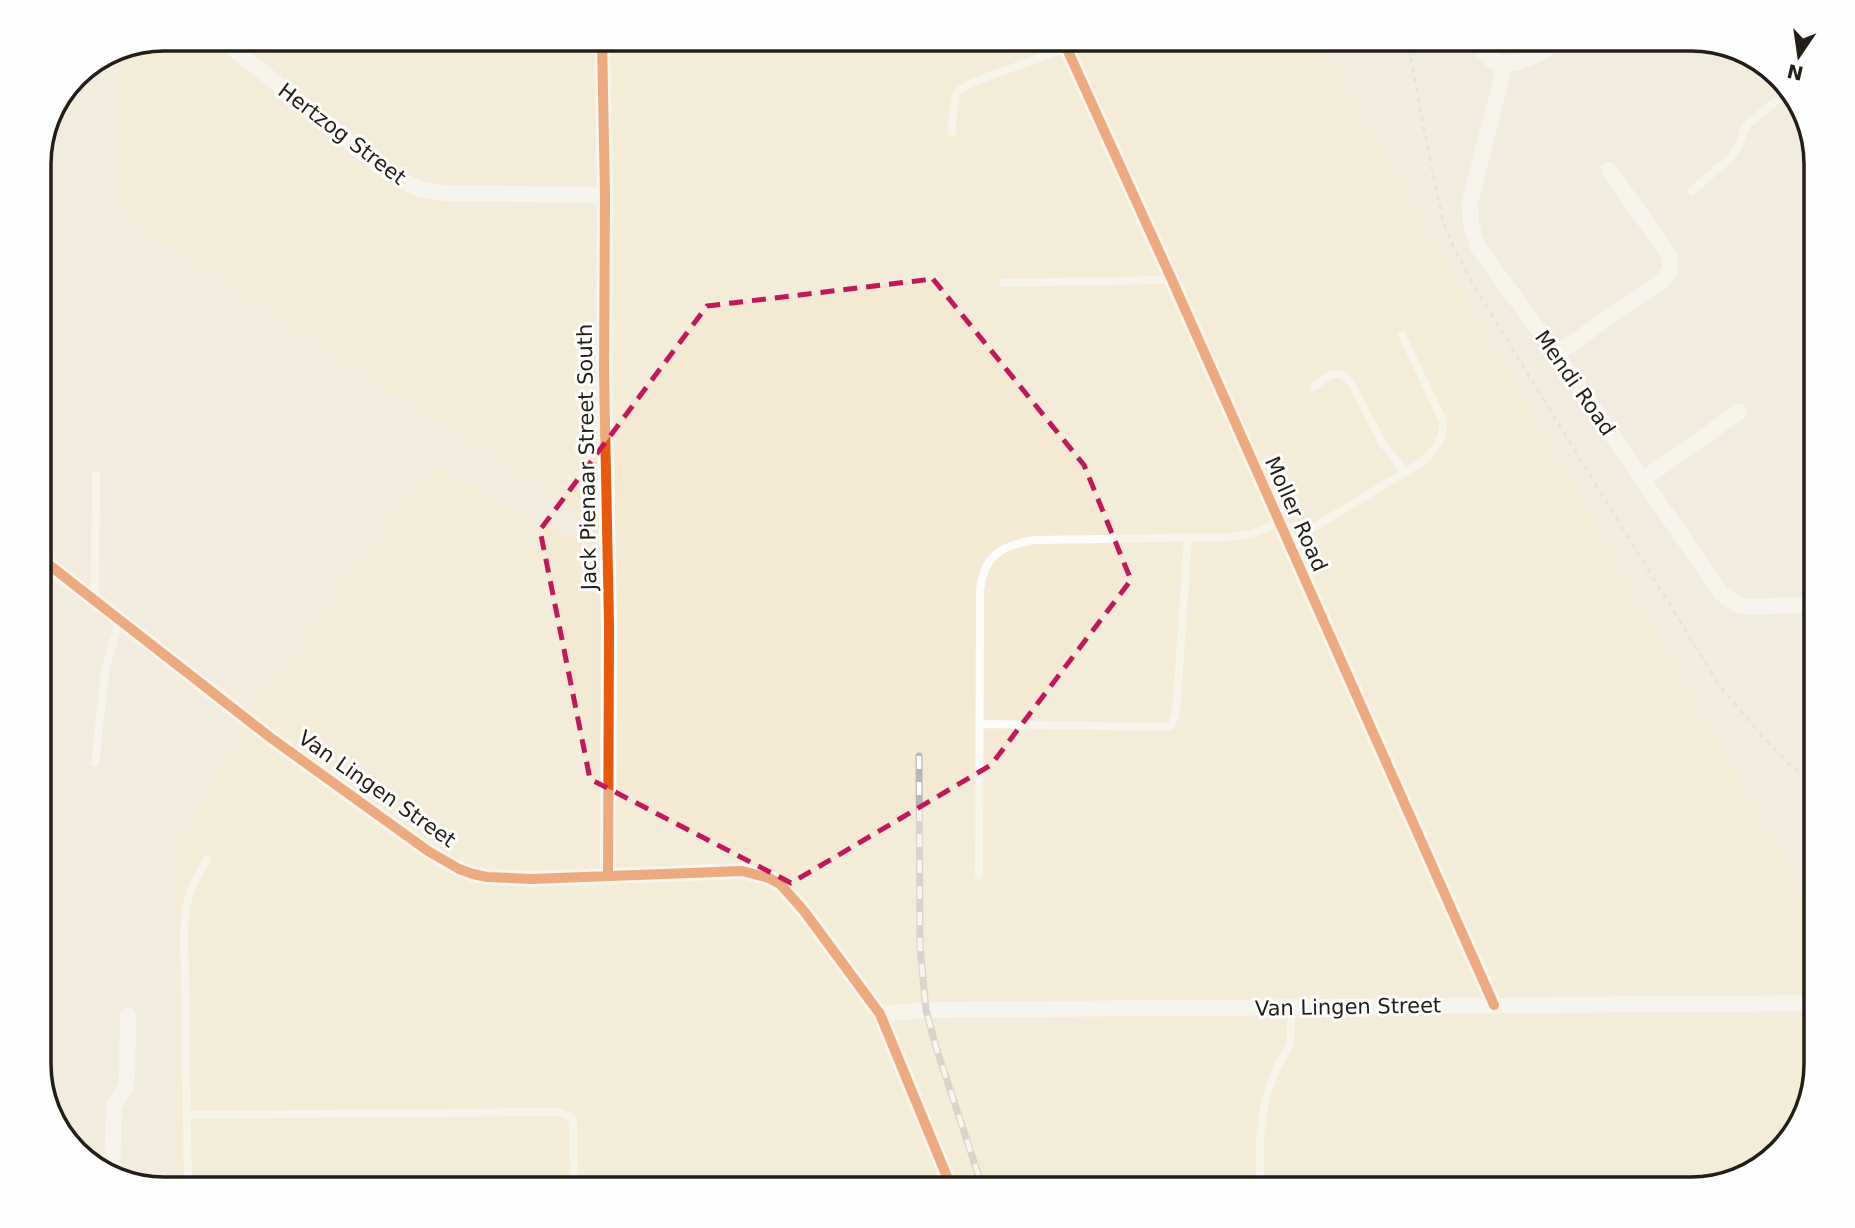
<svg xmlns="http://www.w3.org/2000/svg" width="1855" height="1228" viewBox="0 0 1855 1228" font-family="'DejaVu Sans',sans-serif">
<rect width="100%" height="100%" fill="#f2ecdf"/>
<!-- built -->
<path fill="#f4ead3" d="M163 38 1320 39 1816 915V1065L1795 1134 1754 1173 1692 1189H174L172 854 261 694 430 466 577 541 575 510 120 217V47Z"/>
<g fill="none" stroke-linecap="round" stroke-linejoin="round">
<!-- path -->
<path stroke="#d6d4d0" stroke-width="2.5" stroke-dasharray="5 5" stroke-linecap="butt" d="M1407 38 1428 150 1443 221 1455 251 1477 291 1719 685 1763 737 1790 765 1816 783"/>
<!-- service -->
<path stroke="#fdfcfa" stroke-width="8" d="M952 132 953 109 957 92 973 82 1067 48
M1692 191 1731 157 1740 143 1745 127 1789 90
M1003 283 1172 280
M1314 387C1326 376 1337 367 1350 381L1382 442 1405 472
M1288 543 1422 462C1434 451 1444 439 1443 421L1402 335
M95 599 96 475
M980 724 1165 727 1171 725 1176 714 1188 538
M95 763 105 671 119 621
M979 876 980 592C983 556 1001 545 1035 540L1229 537 1251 534 1279 523
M187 1115 557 1112 569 1116 573 1121 574 1189
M188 1189 184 930C186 896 190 888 207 859
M1260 1189V1138L1265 1100 1277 1067 1290 1044 1292 1008"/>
<!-- minor -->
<path stroke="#fdfcfa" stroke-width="16" d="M220 38 388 173 419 189 443 193 605 195
M602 38 605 195 604 373 609 625 608 875
M1062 38 1172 280 1494 1005
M1476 38C1479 43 1481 49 1485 53 1506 80 1543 50 1564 38
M1505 64 1470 202 1471 225 1478 247 1556 354 1721 593 1736 604 1746 607 1816 605
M1556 354 1663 280 1670 270V256L1609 170
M1642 480 1739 412
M39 557 271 738 428 851 459 869 473 874 487 877 532 879 742 871 769 878 780 884 804 911 880 1014 952 1189
M880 1014 926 1010 1816 1003
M112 1174 114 1106 126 1086 127 1077 128 1016"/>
<!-- rail casing -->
<g stroke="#b9b7b4" stroke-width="7">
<path id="rail" d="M919 756 920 947 926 1010 936 1047 983 1189"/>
</g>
<!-- rail -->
<use href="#rail" stroke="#fefefe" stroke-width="4.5" stroke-dasharray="13" stroke-linecap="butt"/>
<!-- cycleway casing -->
<g stroke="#fefefe" stroke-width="15">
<path id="cycleway" d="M602 38 605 195 604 373 609 625 608 875
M1062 38 1172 280 1494 1005
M39 557 271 738 428 851 459 869 473 874 487 877 532 879 742 871 769 878 780 884 804 911 880 1014 952 1189"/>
</g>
<!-- cycleway -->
<use href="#cycleway" stroke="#e8590c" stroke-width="10"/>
</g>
<!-- marked area -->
<path d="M0 0H1855V1228H0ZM933 279 1084 465 1131 580 991 765 791 883 590 779 540 530 707 306Z" fill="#f2ecdf" fill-opacity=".55" fill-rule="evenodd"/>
<path fill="none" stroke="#c2185b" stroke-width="5" stroke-dasharray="14 9" stroke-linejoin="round" d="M933 279 1084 465 1131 580 991 765 791 883 590 779 540 530 707 306Z"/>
<g text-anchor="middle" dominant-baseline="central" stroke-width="6" stroke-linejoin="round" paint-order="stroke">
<!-- street labels -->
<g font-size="21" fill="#231f16" stroke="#fefefe">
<text transform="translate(342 134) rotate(37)">Hertzog Street</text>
<text transform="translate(1575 383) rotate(55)">Mendi Road</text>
<text transform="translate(587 457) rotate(-91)">Jack Pienaar Street South</text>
<text transform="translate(1296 514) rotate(66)">Moller Road</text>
<text transform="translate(377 789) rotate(35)">Van Lingen Street</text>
<text transform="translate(1348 1007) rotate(-1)">Van Lingen Street</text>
</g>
</g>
<!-- crop -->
<path d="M0 0H1855V1228H0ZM164 51H1691A113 113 0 0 1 1804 164V1064A113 113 0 0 1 1691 1177H164A113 113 0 0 1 51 1064V164A113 113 0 0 1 164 51Z" fill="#fefefe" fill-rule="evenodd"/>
<path fill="none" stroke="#231f16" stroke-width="3.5" d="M164 51H1691A113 113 0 0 1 1804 164V1064A113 113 0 0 1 1691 1177H164A113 113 0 0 1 51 1064V164A113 113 0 0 1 164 51Z"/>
<!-- north arrow -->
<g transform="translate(1799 56) rotate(193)" stroke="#fefefe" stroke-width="5" paint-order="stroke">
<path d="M0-5L12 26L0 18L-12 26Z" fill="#231f16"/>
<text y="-10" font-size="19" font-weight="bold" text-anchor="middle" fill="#231f16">N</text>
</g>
</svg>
